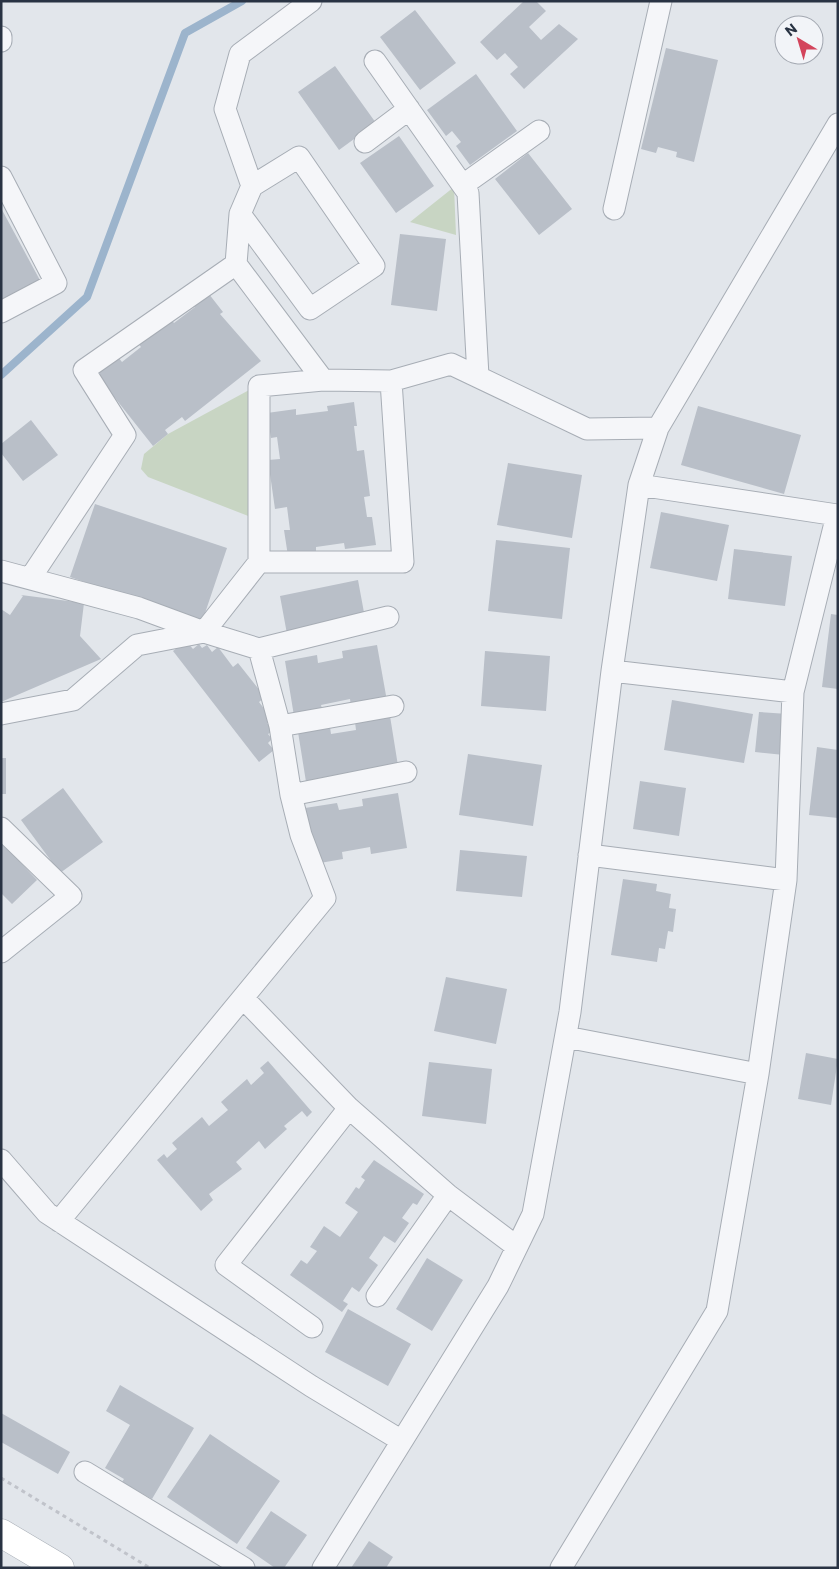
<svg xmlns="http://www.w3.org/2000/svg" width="839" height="1569" viewBox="0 0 839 1569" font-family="Commissioner,sans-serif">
<rect width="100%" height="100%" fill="#e2e6eb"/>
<!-- green -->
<path fill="#c8d5c3" d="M454 187 456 235 410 222Z
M251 389 256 519 148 477 141 469 144 454 168 434Z"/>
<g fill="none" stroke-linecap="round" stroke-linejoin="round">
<!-- stream -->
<path stroke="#9cb4cc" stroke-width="8" d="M1 375 87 297 185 33 242 1"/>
</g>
<!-- building -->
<path fill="#b9bfc8" d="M524 1H536L546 11 529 27 541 40 559 24 578 39 524 89 510 74 518 67 505 53 497 60 480 42Z
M415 10 456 63 420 90 380 37Z
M666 48 718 60 694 162 676 157 677 152 658 147 656 153 641 149Z
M335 66 376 123 339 150 298 92Z
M476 74 517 131 470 165 456 146 461 142 452 131 446 136 427 110Z
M399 136 434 186 396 213 360 163Z
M528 153 572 209 539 235 495 179Z
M1 208 42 284 1 306Z
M400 234 446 239 437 311 391 305Z
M205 289 223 312 220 314 261 361 185 421 182 417 165 430 168 434 153 446 96 374 118 357 122 362 141 347 137 342 169 317 174 323 195 307 190 301Z
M354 402 357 426H354L357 451 364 450 370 496 364 497 367 517H372L376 545 345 549 344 543 316 547V552L288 556 284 530H290L287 507 275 509 268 460 280 459 277 437 271 438 267 413 296 409V415L328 411 327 406Z
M698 406 801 435 784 494 681 465Z
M31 420 58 455 23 481 1 453V444Z
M508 463 582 475 572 538 497 525Z
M95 504 227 548 202 622 70 577Z
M661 512 729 525 717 581 650 568Z
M496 540 570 548 562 619 488 611Z
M734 549 792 556 785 606 728 599Z
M358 580 365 618 287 634 280 596Z
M21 595 84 603 80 636 101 659 1 702V609L10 615 23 596Z
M831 614 838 615V689L822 687Z
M186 641 193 649 199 644 202 648 207 645 212 652 218 647 233 667 238 663 265 697 259 702 272 719 267 723 273 731 268 734 272 739 268 743 274 750 259 762 173 651Z
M377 645 387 701 351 707 350 699 321 705 323 712 294 716 285 661 317 655 318 663 343 658 342 651Z
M485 651 550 656 546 711 481 706Z
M672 700 753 714 744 763 664 750Z
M759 712 788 714 784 755 755 752Z
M390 716 399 772 307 788 298 732 330 727 331 734 356 730 355 722Z
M817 747 838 750V818L809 815Z
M468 754 542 765 533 826 459 815Z
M1 758H6V794H1Z
M640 781 686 788 679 836 633 829Z
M63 788 103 842 60 873 21 820Z
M398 793 407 848 371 854 370 847 342 852 343 859 314 864 305 808 337 803 339 810 363 806 362 799Z
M1 842 37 880 12 904 1 893Z
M460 850 527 856 522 897 456 891Z
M623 879 657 884 656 891 671 894 669 908 676 909 673 932 668 931 665 949 659 948 657 962 611 955Z
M446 977 507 989 496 1044 434 1031Z
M806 1053 838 1059 831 1105 798 1099Z
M268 1061 312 1112 307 1117 302 1111 284 1126 287 1129 265 1149 259 1141 236 1162 242 1169 209 1194 213 1200 201 1211 157 1160 164 1154 167 1158 177 1149 172 1143 202 1117 209 1126 228 1110 221 1102 247 1079 251 1085 264 1073 260 1068Z
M429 1062 492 1069 486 1124 422 1116Z
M374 1160 424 1194 417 1205 413 1203 402 1218 409 1223 395 1243 384 1236 369 1258 378 1265 359 1292 352 1287 343 1301 348 1304 342 1312 290 1275 301 1260 307 1264 317 1251 310 1247 324 1226 340 1237 358 1212 345 1203 356 1187 359 1189 365 1180 361 1177Z
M427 1258 463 1280 432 1331 396 1309Z
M348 1309 411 1344 388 1386 325 1352Z
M120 1385 194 1428 152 1499 122 1482 124 1479 105 1468 130 1425 106 1411Z
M1 1413 70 1452 58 1474 1 1442Z
M210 1434 280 1481 237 1544 167 1497Z
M271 1511 307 1535 284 1568H275L246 1548Z
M369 1541 393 1557 386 1568H351Z"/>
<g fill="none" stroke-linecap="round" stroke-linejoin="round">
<!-- street casing -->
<g stroke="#a7adb5" stroke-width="23">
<path id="street" d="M1 37V41
M375 61 468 193 478 376
M365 142 409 109
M1 177 56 283 1 312
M463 185 539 131
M252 186 225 109 240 54 311 1
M614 209 661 1
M240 214 310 309 374 266 299 157 252 186 240 214 236 264 323 380 259 386V562
M323 380 391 381
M639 485 658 428
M1 571 139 608 204 632
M31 577 125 435 84 370 236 264
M259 649 388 617
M612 671 793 692
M1 714 73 700 137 645 204 632
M280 726 393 706
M291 795 406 772
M1 828 71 896 1 952
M589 855 786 880
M244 999 349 1108 226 1265 312 1327
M566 1037 758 1074
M349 1108 448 1195 517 1247
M1 1160 47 1213 311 1386 402 1441 323 1568
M59 1221 325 898 301 835 291 795 280 726 259 649 204 632 259 562H403L391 381 451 364 587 429 658 428 838 124
M377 1296 448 1195
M402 1441 498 1286 533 1214 570 1012 612 671 639 485 837 515 793 692 786 880 758 1074 717 1311 561 1568
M85 1472 244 1568"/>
</g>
<!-- secondary casing -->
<g stroke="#a7adb5" stroke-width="29">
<path id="secondary" d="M1 1533 60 1568"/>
</g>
<!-- path -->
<path stroke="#c0c3ca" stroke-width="3" stroke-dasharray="4 4" stroke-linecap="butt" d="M1 1478 150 1568"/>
<!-- street -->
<use href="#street" stroke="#f5f6f9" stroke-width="21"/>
<!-- secondary -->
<use href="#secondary" stroke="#fff" stroke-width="28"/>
</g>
<!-- border -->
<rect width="839" height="1569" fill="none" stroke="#293343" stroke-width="5"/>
<!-- north arrow -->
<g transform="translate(799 40) rotate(322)"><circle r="24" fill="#f2f4f8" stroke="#a2a7b0"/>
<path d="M0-4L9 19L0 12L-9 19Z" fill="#d3445c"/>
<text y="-8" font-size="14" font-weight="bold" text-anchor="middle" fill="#293343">N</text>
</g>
</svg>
